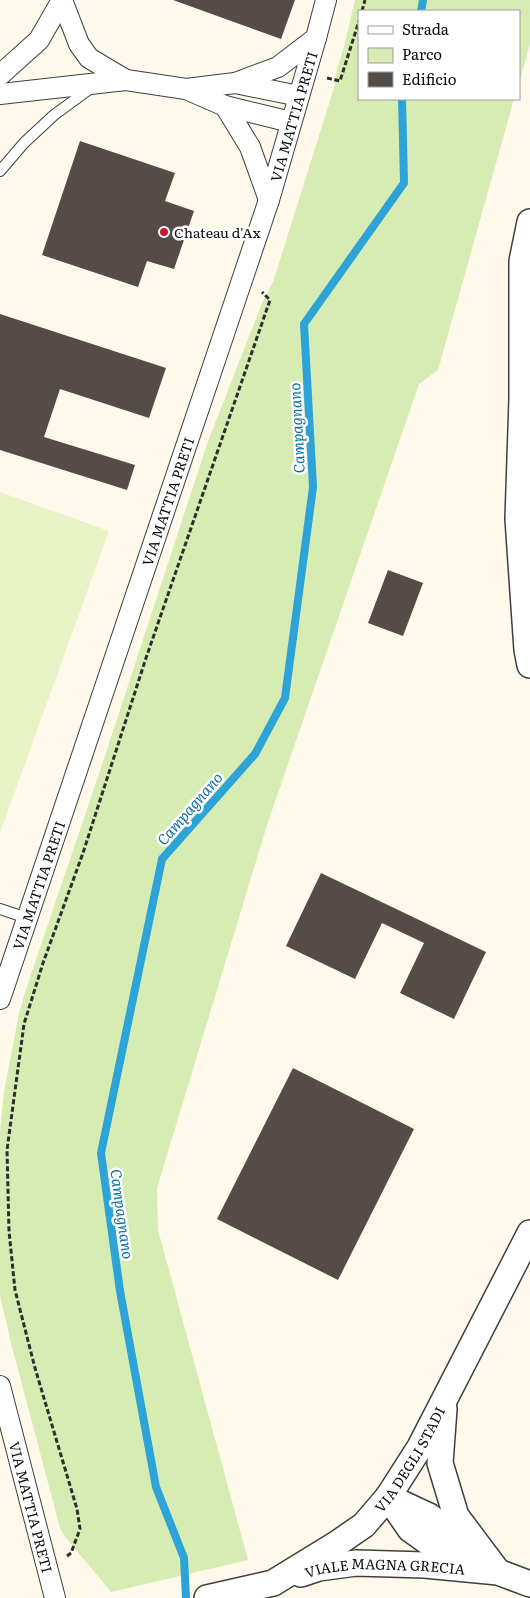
<svg xmlns="http://www.w3.org/2000/svg" width="530" height="1598" viewBox="0 0 530 1598" font-family="Literata,serif">
<rect width="100%" height="100%" fill="#fff9eb"/>
<!-- green -->
<path fill="#d6ecb2" d="M355 0H530V44L519 84V11H359V99H514L438 370 419 384 267 825 157 1188 158 1230 248 1560 111 1592 66 1538 60 1528 11 1343 0 1296V1131L4 1092 19 1013 27 986 102 765 207 444 262 303 273 282 334 88 337 69 344 47Z"/>
<!-- pitch -->
<path fill="#e7f3c5" d="M0 492 109 531 0 833Z"/>
<g fill="none" stroke-linecap="round" stroke-linejoin="round">
<!-- stream -->
<path stroke="#2da3d7" stroke-width="8" d="M421 11 423 0
M186 1598 184 1558 156 1487 120 1291 101 1153 162 859 255 754 285 698 313 487 304 324 404 183 402 99"/>
</g>
<!-- building -->
<path fill="#554c48" d="M173 0H295L281 39Z
M80 141 175 173 165 201 194 211 174 269 147 261 138 287 42 255Z
M0 314 166 368 149 418 60 389 44 437 135 465 127 490 0 450Z
M388 570 423 583 403 636 368 623Z
M321 873 486 952 454 1019 400 993 424 943 382 923 355 979 286 946Z
M293 1068 414 1129 338 1280 217 1219Z"/>
<g fill="none" stroke-linecap="round" stroke-linejoin="round">
<!-- service casing -->
<g stroke="#3f3f3f" stroke-width="12">
<path id="service" d="M0 171 24 143 54 115 91 88
M0 909 27 918"/>
</g>
<!-- minor casing -->
<g stroke="#3f3f3f" stroke-width="22">
<g id="minor">
<path d="M62 0 79 44 89 58 126 80"/>
<path d="M0 75 39 40 62 0"/>
<path d="M235 83 299 96"/>
<path d="M0 94 126 80 186 89"/>
<path d="M225 106 291 122"/>
<path d="M269 200 250 147 225 106 186 89 235 83 278 67 316 38"/>
<path id="s1" d="M0 999 269 200 316 38 326 0"/>
<path id="s2" d="M0 1386 55 1598"/>
</g>
</g>
<!-- tertiary casing -->
<g stroke="#3f3f3f" stroke-width="28">
<g id="tertiary">
<path d="M530 222 522 261V399L518 519 527 650 530 665"/>
<path d="M444 1409 440 1463 456 1516 498 1572"/>
<path d="M388 1497 410 1529 431 1544 475 1563"/>
<path d="M388 1497 429 1516 468 1548"/>
<path id="s3" d="M301 1574 319 1568 356 1563 425 1565 498 1572 530 1584"/>
<path id="s4" d="M207 1598 273 1583 335 1545 364 1525 388 1497 420 1447 530 1233"/>
</g>
</g>
<!-- path -->
<path stroke="#2e2e2e" stroke-width="3" stroke-dasharray="5 2.5" stroke-linecap="butt" d="M362 11 365 0
M327 78 340 81 359 21
M67 1556 71 1553 80 1529 77 1509 35 1368 15 1290 9 1231 7 1150 24 1024 43 963 83 853 146 658 270 300 262 292"/>
<!-- service -->
<use href="#service" stroke="#fff" stroke-width="10"/>
<!-- minor -->
<use href="#minor" stroke="#fff" stroke-width="20"/>
<!-- tertiary -->
<use href="#tertiary" stroke="#fff" stroke-width="25"/>
</g>
<!-- markers -->
<circle fill="#c61b33" stroke="#fff" stroke-width="2" cx="164" cy="232" r="5"/>
<g text-anchor="middle" dominant-baseline="central" stroke-width="5" stroke-linejoin="round" paint-order="stroke">
<!-- street labels -->
<g font-size="14" fill="#0c0c0c" stroke="#fff">
<text stroke="none"><textPath href="#s1" startOffset="930">VIA MATTIA PRETI</textPath></text>
<text stroke="none"><textPath href="#s1" startOffset="525">VIA MATTIA PRETI</textPath></text>
<text stroke="none"><textPath href="#s1" startOffset="120">VIA MATTIA PRETI</textPath></text>
<text stroke="none"><textPath href="#s4" startOffset="256">VIA DEGLI STADI</textPath></text>
<text stroke="none"><textPath href="#s2" startOffset="125">VIA MATTIA PRETI</textPath></text>
<text stroke="none"><textPath href="#s3" startOffset="85">VIALE MAGNA GRECIA</textPath></text>
</g>
<!-- poi labels -->
<g font-size="14" fill="#0c0c0c" stroke="#fff" text-anchor="start">
<text x="174" y="232">Chateau d'Ax</text>
</g>
<!-- water labels -->
<g font-size="15" font-style="italic" fill="#0d71a6" stroke="#fff">
<text transform="translate(296 428) rotate(-93)">Campagnano</text>
<text transform="translate(189 808) rotate(-49)">Campagnano</text>
<text transform="translate(123 1214) rotate(82)">Campagnano</text>
</g>
</g>
<!-- legend -->
<rect x="358" y="10" width="162" height="90" fill="#ffffff" stroke="#9e9e9e"/>
<rect x="368" y="26" width="25" height="8" fill="#ffffff" stroke="#9e9e9e"/>
<text x="402" y="35" font-size="15" fill="#0c0c0c">Strada</text>
<rect x="368" y="48" width="25" height="15" fill="#d6ecb2" stroke="#9e9e9e"/>
<text x="402" y="60" font-size="15" fill="#0c0c0c">Parco</text>
<rect x="368" y="72" width="25" height="15" fill="#554c48" stroke="#9e9e9e"/>
<text x="402" y="85" font-size="15" fill="#0c0c0c">Edificio</text>
</svg>
